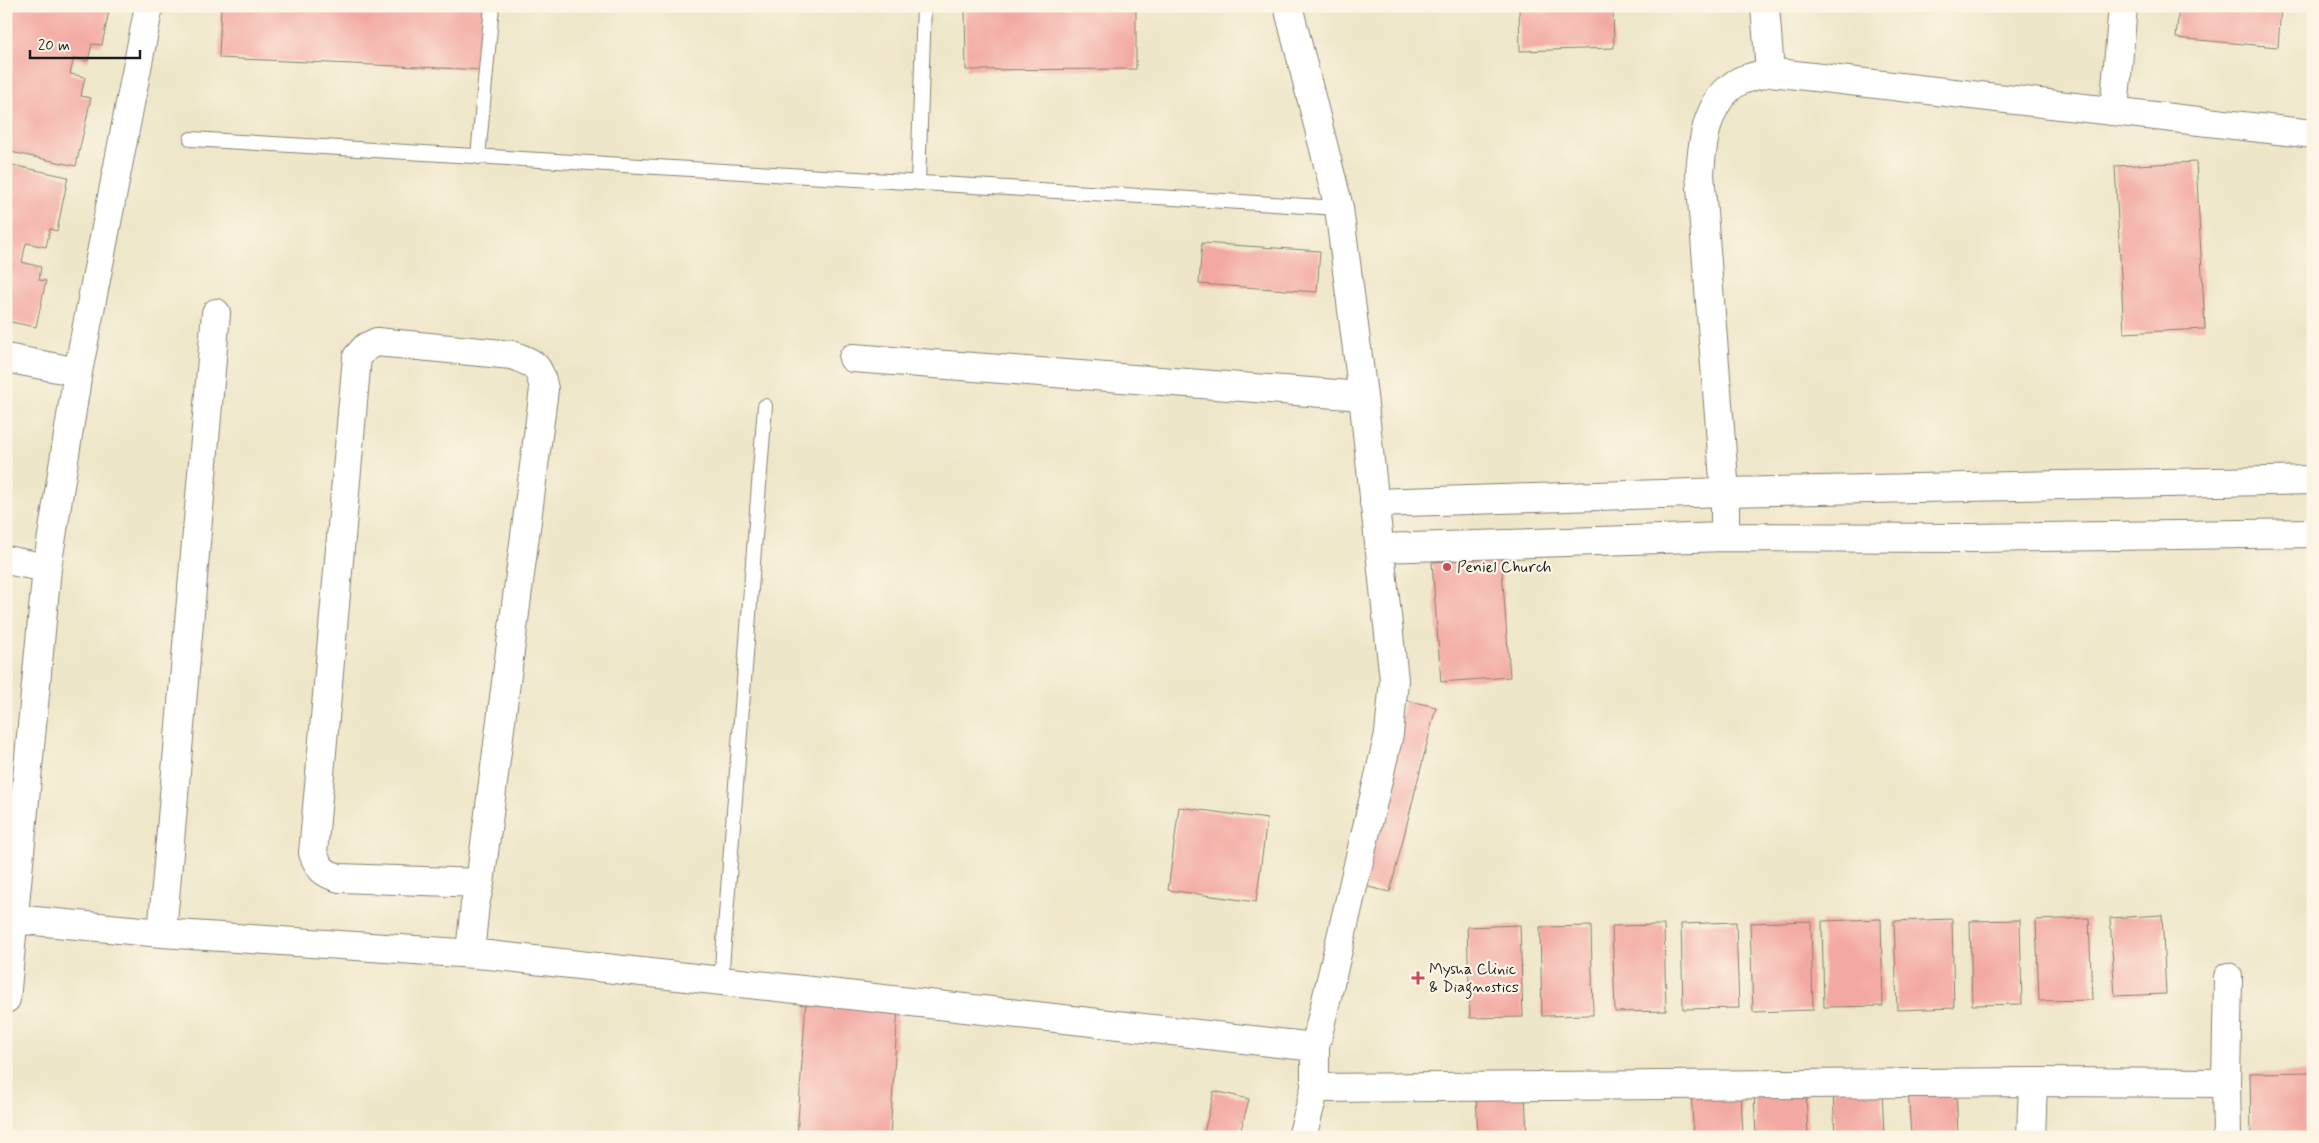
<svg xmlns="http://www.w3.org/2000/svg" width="2319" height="1143" viewBox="0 0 2319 1143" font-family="Mynerve,sans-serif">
<rect width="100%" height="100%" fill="#fcf5e5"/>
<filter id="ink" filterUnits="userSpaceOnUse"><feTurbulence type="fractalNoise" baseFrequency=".02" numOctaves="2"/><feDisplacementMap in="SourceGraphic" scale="10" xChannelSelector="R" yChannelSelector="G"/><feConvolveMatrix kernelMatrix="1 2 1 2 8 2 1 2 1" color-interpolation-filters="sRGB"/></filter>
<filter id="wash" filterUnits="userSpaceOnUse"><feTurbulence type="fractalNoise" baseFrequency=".0096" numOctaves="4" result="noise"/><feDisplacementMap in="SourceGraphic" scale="20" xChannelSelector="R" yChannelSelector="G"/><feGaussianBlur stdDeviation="1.12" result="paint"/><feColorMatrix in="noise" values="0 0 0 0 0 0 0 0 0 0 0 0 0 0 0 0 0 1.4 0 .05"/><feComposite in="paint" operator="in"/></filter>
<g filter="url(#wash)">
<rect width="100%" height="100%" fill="#eee6c8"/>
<g id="blocks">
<!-- building -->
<path fill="#f3a9a3" d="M6 6H110L102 45 92 44 88 61 74 58 70 74 85 77 81 96 91 98 76 166 6 151Z
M221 6H488L485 70 219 58Z
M965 6H1136V69L966 70Z
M1519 6H1613L1614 48 1520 51Z
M2179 6H2281L2278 47 2176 38Z
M2196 162 2205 329 2124 333 2115 166Z
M12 165 68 177 57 231 50 229 46 247 26 243 22 262 41 267 39 280 46 281 36 327 6 321V192Z
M1202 243 1320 251 1317 292 1199 284Z
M1501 557 1510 677 1441 682 1432 562Z
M1405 700 1436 707 1390 892 1359 885Z
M1179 807 1267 819 1256 902 1168 890Z
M2162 915 2166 994 2115 996 2110 918Z
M2089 918 2092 1000 2039 1001 2036 920Z
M1881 919 1883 1006 1824 1007 1822 921Z
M1952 919 1954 1008 1897 1010 1894 921Z
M2020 920 2022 1004 1972 1005 1970 921Z
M1811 921 1813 1010 1753 1012 1750 923Z
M1736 922 1739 1008 1683 1009 1681 924Z
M1520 925 1523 1017 1470 1018 1467 927Z
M1664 925 1666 1011 1615 1012 1612 926Z
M1591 926 1593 1015 1542 1016 1540 927Z
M806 1000 898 1006 890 1137H797Z
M2313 1072V1137H2251L2250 1073Z
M1956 1086 1958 1137H1911L1908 1088Z
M1882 1087 1884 1137H1835L1833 1090Z
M1806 1089 1808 1137H1756L1754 1092Z
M1214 1091 1249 1099 1239 1137H1203Z
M1741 1092 1743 1137H1694L1691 1095Z
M1525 1093 1527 1137H1478L1476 1095Z"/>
</g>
</g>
<g filter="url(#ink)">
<use href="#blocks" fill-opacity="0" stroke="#858172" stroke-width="1"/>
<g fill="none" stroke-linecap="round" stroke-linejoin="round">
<!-- lane casing -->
<g stroke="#858172" stroke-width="16">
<path id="lane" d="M191 139 1339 208
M478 157 492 6
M918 183 924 6
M721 981 765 406"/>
</g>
<!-- street casing -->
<g stroke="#858172" stroke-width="30">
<path id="street" d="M1288 6 1339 208 1363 396 1394 680 1389 734 1315 1047V1088L1302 1137
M1765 6 1770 72
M2114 111 2123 6
M6 358 78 372
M853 358 1363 396
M1374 503 1725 492 2313 480
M1725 537V492L1700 174C1702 142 1707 98 1740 81 1749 77 1760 75 1770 72L2313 134
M1379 548 1725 537 1972 538 2313 533
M6 560 47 568
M14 919 162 933 489 955 1315 1047
M162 933 216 313
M470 953 475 904 480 883 544 389C539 364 535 364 512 355L377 342 366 347 357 357 313 853C319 869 323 873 339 878L480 883
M6 999 47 568 78 372 149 6
M2226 1083 2228 977
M1315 1088 2033 1082 2226 1083 2227 1137
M2031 1137 2033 1082"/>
</g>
<!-- lane -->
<use href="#lane" stroke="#fff" stroke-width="14"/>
<!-- street -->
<use href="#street" stroke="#fff" stroke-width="28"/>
</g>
</g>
<!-- markers -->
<g fill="#d1495b" stroke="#fcf5e5" stroke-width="2">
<circle cx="1447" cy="567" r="5"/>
<path d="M1415.5 970.5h5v5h5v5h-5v5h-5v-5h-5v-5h5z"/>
</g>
<g text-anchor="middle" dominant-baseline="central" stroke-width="4.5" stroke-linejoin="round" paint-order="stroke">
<!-- poi labels -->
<g font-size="16" fill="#1c1c1c" stroke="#fcf5e5" text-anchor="start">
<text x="1457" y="567">Peniel Church</text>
<text x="1429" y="969">Mysha Clinic<tspan x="1429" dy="18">&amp; Diagnostics</tspan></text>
</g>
</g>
<!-- margin -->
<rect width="2319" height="1143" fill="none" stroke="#fcf5e5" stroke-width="25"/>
<!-- scale -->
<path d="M30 50v8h110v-8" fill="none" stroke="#1c1c1c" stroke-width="2.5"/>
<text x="38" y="50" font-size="15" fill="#1c1c1c" stroke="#fcf5e5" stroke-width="4" paint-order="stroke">20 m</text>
</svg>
